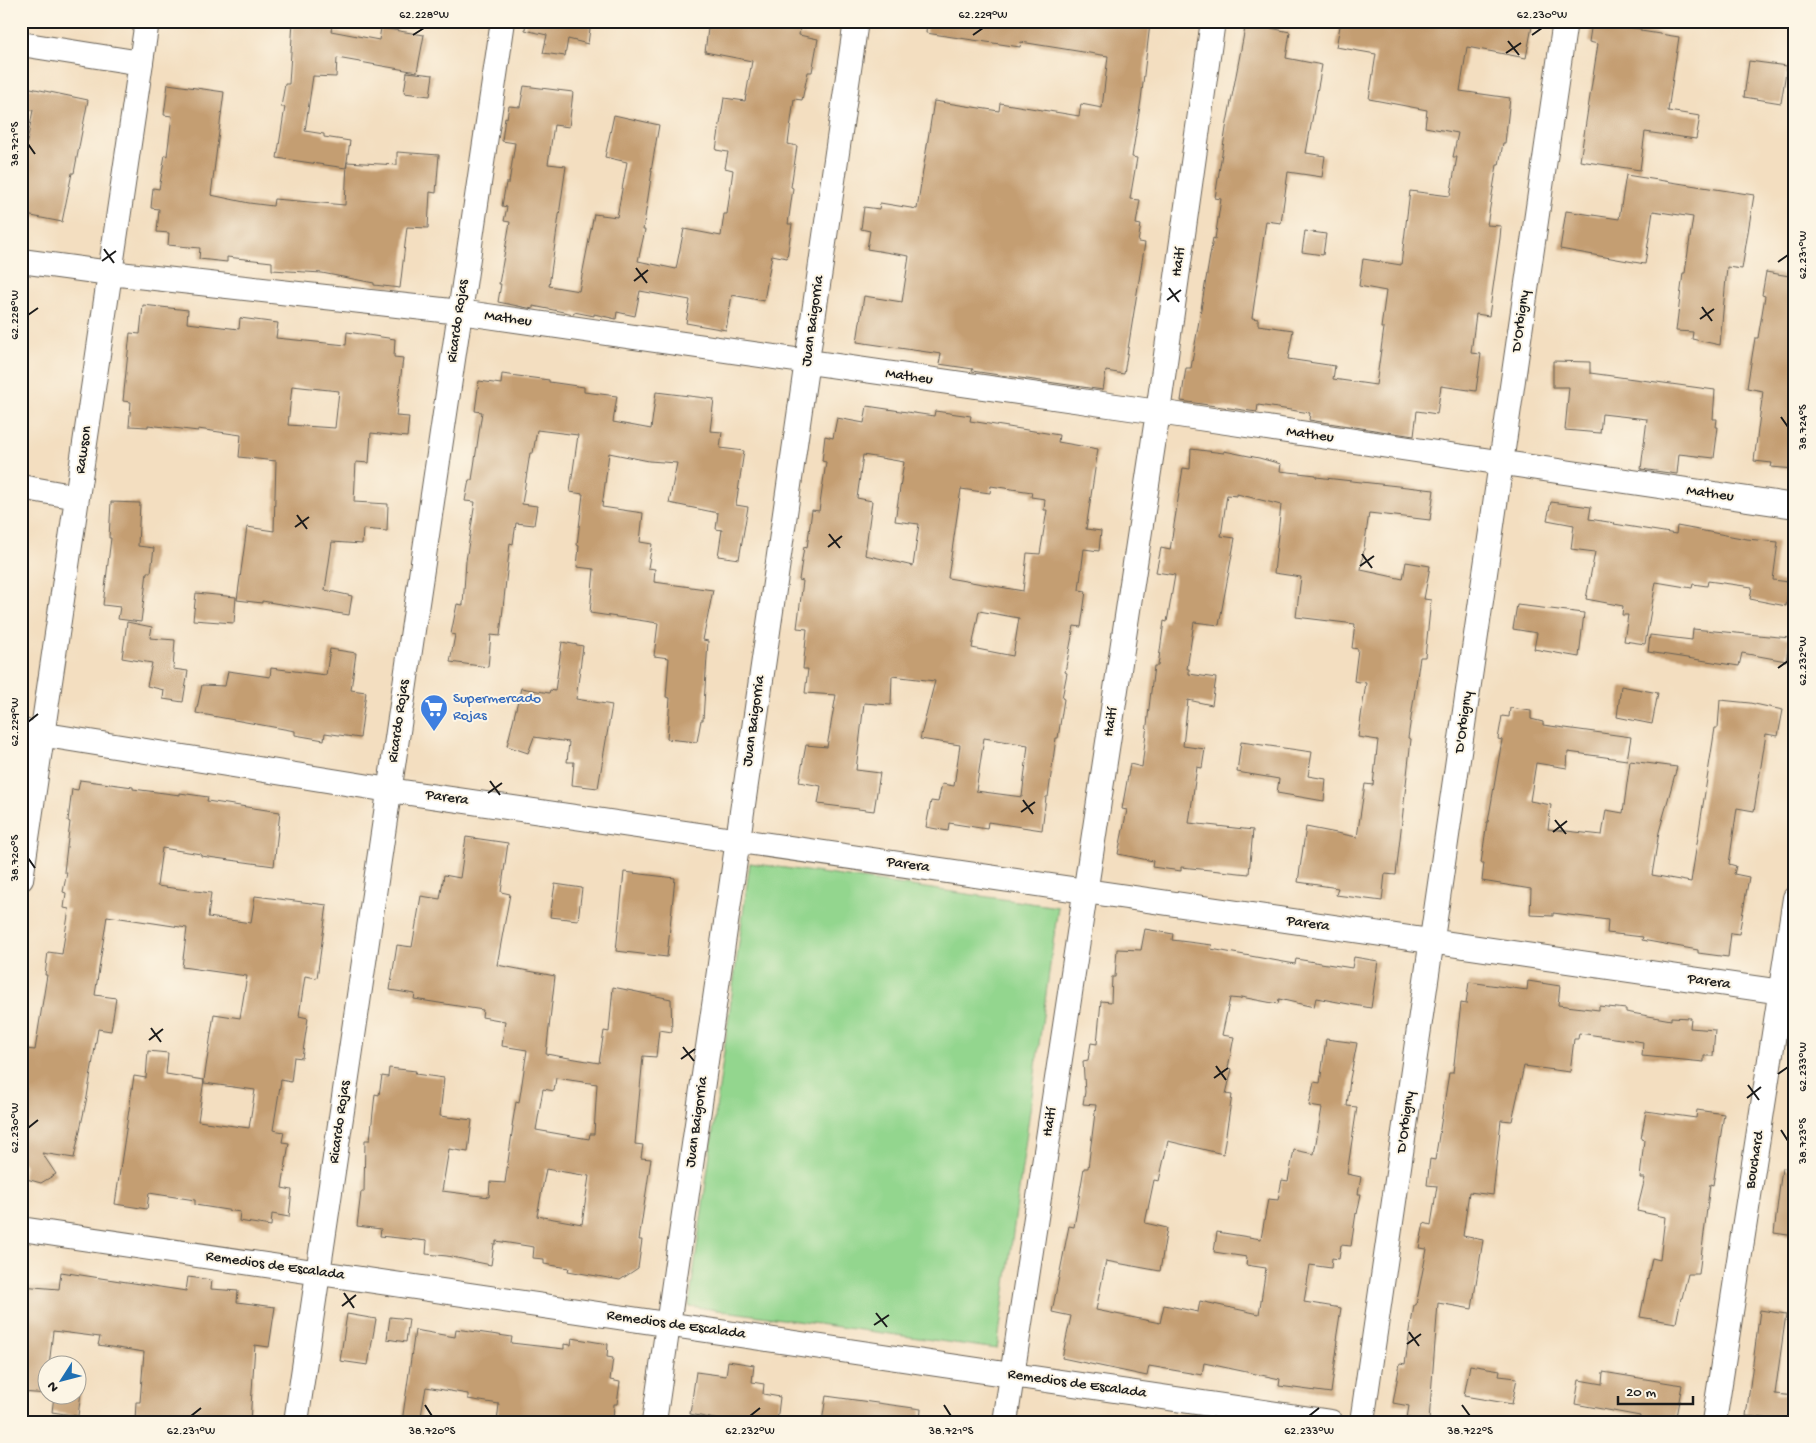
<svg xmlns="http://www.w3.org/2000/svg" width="1816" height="1443" viewBox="0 0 1816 1443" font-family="'Gochi Hand',sans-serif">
<rect width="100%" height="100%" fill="#fcf5e5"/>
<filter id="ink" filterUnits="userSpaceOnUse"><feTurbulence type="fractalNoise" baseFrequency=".02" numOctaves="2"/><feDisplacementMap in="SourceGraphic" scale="10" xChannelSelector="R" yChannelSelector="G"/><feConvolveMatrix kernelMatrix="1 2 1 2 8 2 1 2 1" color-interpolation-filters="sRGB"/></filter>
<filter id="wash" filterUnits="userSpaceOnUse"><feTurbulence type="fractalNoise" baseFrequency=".0096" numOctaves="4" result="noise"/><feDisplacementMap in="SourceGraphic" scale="20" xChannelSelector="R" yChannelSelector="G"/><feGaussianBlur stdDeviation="1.12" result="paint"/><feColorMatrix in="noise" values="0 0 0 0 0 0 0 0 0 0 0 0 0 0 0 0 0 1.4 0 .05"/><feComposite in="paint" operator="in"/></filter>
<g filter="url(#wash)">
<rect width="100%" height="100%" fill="#f3dec0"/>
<!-- green -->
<path fill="#93d68e" stroke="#587955" d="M750 863 1058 907 997 1349 689 1306Z"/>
<g id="blocks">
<!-- building -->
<path fill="#c49e72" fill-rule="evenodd" d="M293 21H333L331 31 379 40 381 28 424 35 417 72 337 58 336 77 313 76 305 131 324 134V137L350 141 346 168 277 158 285 107H281L285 84H289Z
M526 21H591L588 44 568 39 565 56 543 53 547 35 525 30Z
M709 21H801L799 35 818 39 812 72H808L802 100 794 99 788 144 797 146 791 187 793 188 788 224H792L787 258 772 255 764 301 732 295 726 330 686 323 690 300 640 291 635 316 617 312 616 319 594 314V316L574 312V314L533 306V309L498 302 501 284H499L510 222 504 221 507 207 502 206 506 183H509L515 143 502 141 505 117 507 118 509 106 520 107 524 86 573 92 569 127 554 125 548 164 566 166 549 286 579 291 594 214 617 217 627 162 605 157 614 115 659 125 651 171H652L643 230H645L638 261 676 269 684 229 721 236 724 214H727L733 170 725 168 728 152 716 150 724 98 745 101 752 61 705 52Z
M927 21H1130L1150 24 1141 100 1132 157 1137 158 1130 199 1140 200 1136 224 1141 225 1138 242 1145 243 1124 374 1106 371 1103 390 972 371 973 369 939 364 941 354 857 342 864 296 902 302 909 256 867 249 870 231 861 229 864 207 879 209 880 203 917 209 934 101 999 111 1000 103 1079 116 1081 104 1102 108 1108 56 1021 42 1020 47 926 33Z
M1341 21H1533L1526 58 1467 47 1460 91 1510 98 1505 143H1503L1499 165H1497L1487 225 1501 226 1500 238 1489 316 1476 314 1471 353 1481 354 1476 391 1441 386 1437 414 1417 411 1414 436 1309 420 1310 413 1258 405 1257 412 1181 401 1186 368H1191L1213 238 1215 239 1221 199 1215 198 1226 128 1246 23 1290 32 1286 58 1322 65 1306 153 1325 156 1322 177 1288 172 1281 223 1266 221 1252 318 1258 319V325L1293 330 1288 359 1335 366 1333 379 1376 385 1384 328H1381L1386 291 1359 286 1363 259 1401 265 1410 191 1450 196 1457 157H1453L1458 133 1425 127 1427 110 1369 99 1376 54 1336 47Z
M1592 22 1641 29V31L1679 37 1668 111 1700 116 1696 139 1645 132 1640 170 1580 161 1598 44 1589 42Z
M1749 61 1787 66 1781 103 1744 97Z
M407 72 433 75 430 96 404 93Z
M168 84 224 92 211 195 249 203 273 206 274 199 345 205 347 162 397 165V152L439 155 436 193 430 192 428 228 407 227 400 288 374 285V283L322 273 272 270V262L227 257V262L199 259 200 248 168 245 169 233 157 232 159 209 151 208 153 188 159 189 165 155 167 156 172 116 164 115Z
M21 86 88 100 74 173H72L62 222 21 214V197L28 164 23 163 33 110 21 109Z
M1626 175 1754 195 1742 269 1727 267 1720 345 1692 339 1693 332 1676 331 1683 273H1685L1693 217 1653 211 1645 264 1560 249 1566 211 1619 219Z
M1305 231 1326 234 1323 255 1302 252Z
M1766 272 1795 277V469L1771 467 1772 463 1754 461 1763 391 1747 388 1755 338H1758L1765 296 1762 295Z
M143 305 188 310 187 323 239 329 240 318 278 323 276 338 346 345 347 332 395 339 394 357 403 358 396 416 409 417 407 437 371 433 369 463 356 462 354 502 388 504 387 531 363 529 362 544 332 542 325 590 352 596 349 615 262 601V603L237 600 247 527 274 531 276 461 239 457 241 435 198 429V431L148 425V427L129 426 131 402 123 401 130 333 140 334ZM292 386 339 391 335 428 288 425Z
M1553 361 1590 362V373L1715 390 1713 419H1717L1716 427H1718L1714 458 1679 454 1677 474 1641 469 1647 419 1602 414 1600 433 1565 430 1569 387H1553Z
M502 374 549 380V382L584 387V392L617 396 613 422 651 429 656 392 714 399 710 431 722 432 720 448 744 451 736 505 748 507 739 559 718 556 722 530 716 529 718 513 669 503 677 463 649 461 609 453 602 507 643 513 640 542 652 544 648 568 655 569 654 582 713 590 703 640 708 641 703 720H701L697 742 667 739 670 698 666 697 669 658 654 656 658 623 590 613 594 569 577 567 579 546 577 545 583 494 570 492 578 435 537 430 533 453H530L522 504 537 506 534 525 516 523 513 544 510 543 500 636 491 635 488 667 450 662 455 635 451 634 457 604 463 605 466 561 475 502 465 501 469 480H472L482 412 475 411 479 381 501 384Z
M867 406 934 416 935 411 971 416 970 421 1059 435 1058 442 1098 449 1086 529 1101 531 1099 551 1084 549 1079 590 1086 591 1081 627 1074 626 1065 672 1067 673 1062 698 1064 699 1058 738H1056L1048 797H1046L1042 830 988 822 987 829 949 823 948 831 926 827 931 801 938 802 942 784 954 786 960 745 920 739 935 681 892 676 891 705 864 703 856 770 880 773 874 811 818 804 821 786 799 782 806 745 827 747 836 695 805 693 808 669H803L807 629 797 628 803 581 799 580 804 547 807 548 812 510 819 511 826 462 822 461 825 436 833 438 837 418 864 423ZM863 455 904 462 895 521 919 524 913 566 865 555 872 501 857 498ZM991 486 1032 492 1031 497 1045 499 1044 510H1047L1040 554 1027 553 1023 591 948 578 961 489 990 493ZM979 611 1019 618 1013 656 972 648ZM984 738 1028 745 1022 797 976 791Z
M1191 449 1224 453V451L1259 458 1281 464 1280 471 1316 475V477L1434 490 1430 520 1369 513 1361 570 1403 579 1406 562 1430 566 1424 599 1431 600 1425 657H1420L1408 738 1411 739 1396 875 1385 874 1382 901 1336 895 1338 888 1298 882 1306 827 1357 837 1365 784 1373 785 1378 740 1358 737 1366 683 1354 681 1358 649 1352 648 1355 624 1296 617 1301 577 1274 573 1281 505 1237 494V496L1227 495 1221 536 1235 538 1219 625 1194 622 1187 669H1189V674L1216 678 1212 705 1188 700 1183 746 1205 749 1202 768 1197 767 1189 823 1253 830 1249 874 1181 867V871L1152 867 1153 861 1118 854 1127 810 1122 809 1130 764 1142 767 1154 666H1158L1164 621 1167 622 1175 575 1156 572 1161 548 1170 550 1183 468 1190 469Z
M111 502 140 503 138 546 154 548 151 572H147L141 622 118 619 120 607 103 605 111 538H109Z
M1551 502 1591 507 1589 519 1615 523 1614 524 1676 534 1677 526 1747 539 1778 542 1773 580 1789 582 1786 606 1750 599 1752 587 1708 581 1707 586 1693 584 1692 588 1656 582 1645 644 1624 641 1628 615H1622L1623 606 1586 599 1595 552 1571 549 1574 525 1547 520Z
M196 593 236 597 234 623 193 620Z
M1517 605 1584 613 1579 657 1534 649 1537 633 1513 629Z
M127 622 152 627 150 638 175 640 173 669 188 671 183 702 163 699 164 690 147 686 152 663 122 658Z
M1693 629 1790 638 1786 661 1742 653 1739 666 1648 652 1650 635 1692 640Z
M562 642 583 646 576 699 612 705 598 788 572 785 574 762H567L569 742 534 737 528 753 507 746 521 688 549 693 550 690 555 691Z
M330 649 356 653 351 690 366 692 360 738 325 733 324 740 295 735V731L196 713 202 685 225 686 228 671 270 677 271 668 326 675Z
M1621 686 1658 693 1652 724 1617 717Z
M1720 700 1750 703 1783 710 1778 736 1766 734 1754 811 1737 808 1729 864 1736 866 1734 874 1749 877 1739 934 1731 933 1728 957 1698 953V950L1642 940 1643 937 1607 933 1608 920 1553 913V916L1530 915 1531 889 1482 881 1484 863H1481L1487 822H1488L1502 740 1498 739 1502 716 1509 717 1510 708 1531 711V719L1543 722V725L1631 737 1627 760 1568 752 1567 768 1536 763 1530 801 1551 805 1548 829 1602 835 1606 810 1623 813 1630 761 1677 767 1659 832 1652 875 1691 882 1715 728H1718Z
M1241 742 1312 752 1308 776 1326 779 1324 801 1277 793 1279 779 1237 772Z
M80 780 133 787V789L180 795V793L208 797 207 801 280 812 274 866 201 856V854L162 848 157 886 211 893 208 917 251 923 255 896 327 905 317 978 305 976 299 1016 308 1018 302 1058 294 1057 291 1082 281 1080 273 1130 284 1132 282 1142 289 1143 282 1188 292 1190 289 1217 272 1214 271 1226 239 1221 240 1212 195 1205V1200L149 1193 147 1209 115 1204 134 1076 146 1078 148 1051 168 1053 166 1074 204 1080 214 1014 240 1018 247 976 182 967 187 928 107 916 95 995 116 998 111 1031 98 1029 87 1097 74 1158 42 1153 56 1174 41 1183 23 1178 25 1165 21 1161V1115L26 1088 21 1087V1082L26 1049 35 1050 47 975H45L48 952 62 954 69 909 64 908 66 893 63 892 67 872H64L70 822 68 821 72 789 78 790ZM204 1080V1083L255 1090 249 1128 198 1121Z
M466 837 508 843 501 892 510 894 497 965 555 976 546 1054 599 1063 604 1031 609 1032 613 987 671 999 672 1032 659 1030 656 1057 643 1056 635 1144 643 1145 641 1158 651 1159 639 1240H642L638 1268 620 1280 568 1271 569 1268 544 1264V1259L533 1258 534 1247 496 1241V1244H494L491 1265 447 1256 426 1254 427 1241 380 1236 381 1229 357 1226 361 1192H364L365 1140H370L375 1094 379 1095 382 1076 388 1077 389 1068 416 1071 415 1074 444 1078 440 1116 472 1120 468 1152 449 1149 442 1191 489 1197 490 1182 505 1183 513 1126H512L516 1102 519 1103 527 1050 502 1046 505 1021 482 1017 483 1010 414 999 415 994 390 990 397 945 412 947 421 896 440 899 444 875 460 878ZM556 1078 597 1084 594 1134H590L589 1139 536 1130 543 1089 554 1091ZM546 1169 589 1176 582 1224 537 1216Z
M624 872 675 878 667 957 616 951Z
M555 884 582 888 578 920 550 917Z
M1145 929 1173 934 1172 940 1212 945 1211 949 1295 964 1296 959 1352 968 1354 957 1378 961 1371 1008 1316 998 1314 1007 1279 999 1278 1004 1241 997V999L1230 998 1222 1035 1234 1037 1228 1068 1232 1069 1226 1094 1232 1095 1223 1154 1168 1141 1159 1181 1154 1180 1145 1223 1167 1228 1160 1271 1106 1261 1096 1310 1160 1323 1164 1305 1198 1312 1200 1301 1259 1314 1266 1268 1246 1265 1247 1257 1214 1252 1217 1232 1261 1239 1268 1199 1278 1200 1282 1180 1288 1181 1294 1150 1314 1154 1322 1108 1309 1106 1314 1082 1320 1083 1326 1039 1357 1043 1350 1079 1347 1106 1357 1107 1347 1174 1361 1177 1358 1194H1361L1357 1214 1356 1213 1351 1246 1341 1245 1339 1259 1332 1258 1331 1268 1310 1265 1304 1302 1341 1308 1336 1340H1338L1331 1393 1279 1386 1280 1379 1204 1363 1202 1375 1149 1366 1147 1376 1062 1358 1071 1316 1052 1312 1069 1226 1074 1227 1084 1168H1088L1096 1105 1083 1104 1085 1092 1083 1061 1088 1060 1091 1043 1097 1044 1101 1001 1111 1002 1112 977H1115L1117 949 1141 950Z
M1528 981 1560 986 1558 1005 1599 1010V1006L1626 1009V1012L1671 1020V1017L1691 1018 1690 1028 1715 1030 1713 1056H1704V1062L1642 1056 1643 1042 1579 1033 1578 1039H1574L1570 1072 1524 1066 1512 1121 1501 1120 1493 1195 1469 1192 1463 1236 1483 1240 1472 1309 1438 1303 1429 1421 1407 1418 1409 1406 1393 1403 1400 1363 1405 1364 1414 1305H1416L1427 1249 1419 1248 1424 1223 1431 1225 1437 1186 1427 1185 1430 1159 1435 1160 1449 1073H1453L1461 1003 1466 1004 1469 982 1527 990Z
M1697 1110 1724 1114 1713 1185 1710 1184 1699 1274H1688L1682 1298H1681L1676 1323 1640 1317 1652 1258 1660 1260 1665 1217 1637 1211 1645 1178H1640L1644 1140 1641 1139 1646 1111 1696 1118Z
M1782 1168 1795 1169V1236L1774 1233Z
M61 1272 186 1291 188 1277 212 1280 211 1289 238 1291 237 1302 275 1307 269 1347 255 1345 250 1422H135L136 1402H140L144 1352 98 1345 100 1337 53 1331 49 1366H48V1394L21 1392V1286L59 1289Z
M1760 1310 1786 1314 1775 1394 1795 1396V1422L1746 1416Z
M347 1314 376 1319 368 1365 340 1361Z
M390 1317 409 1319 406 1342 387 1339Z
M456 1329 512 1337 511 1343 564 1349V1344L571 1345 572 1338 608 1344 607 1357 613 1358 610 1380 620 1382 617 1404H614L613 1422H497L499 1404 468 1399V1394L426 1387 420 1422H402L415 1330 455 1337Z
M728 1361 754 1365 752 1382 764 1384 763 1394 780 1397 777 1422H729L690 1414 696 1372 726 1376Z
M1470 1365 1500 1370 1499 1376 1517 1378 1512 1404 1464 1396Z
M1603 1372 1682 1385 1675 1422H1639L1640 1416 1575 1404 1579 1380 1602 1384Z
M78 1376 83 1377 78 1416 52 1412 54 1396H78Z
M826 1396 921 1409 920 1422H822Z"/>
</g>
</g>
<g filter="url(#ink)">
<use href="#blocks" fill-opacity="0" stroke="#676055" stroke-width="1"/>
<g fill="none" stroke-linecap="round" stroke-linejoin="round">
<!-- street casing -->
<g stroke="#676055" stroke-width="26">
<path id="street" d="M21 44 141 63
M21 261 110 273 460 312 1158 412 1795 506
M21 487 77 497
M21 731 389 790 1795 994
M21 879 147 21
M21 1229 1331 1422
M296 1422 503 21
M654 1422 856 21
M1005 1422 1158 412 1213 21
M1362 1422 1565 21
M1714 1422 1795 898"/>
</g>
<!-- street -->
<use href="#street" stroke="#fff" stroke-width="24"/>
</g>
</g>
<!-- ticks -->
<path fill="none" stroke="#1c1c1c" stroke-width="2" d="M413 35 424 28M973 35 983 28M1532 35 1542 28M1508 41 1519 55M1506 53 1521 43M28 144 35 154M104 249 114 263M102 261 116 251M1778 262 1788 255M636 268 647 283M634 281 648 270M1169 288 1179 302M1167 300 1181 290M1702 307 1712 321M28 315 38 308M1700 319 1714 309M1781 417 1788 427M297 515 307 529M295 527 309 517M829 534 840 548M828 547 842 536M1362 554 1372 568M1360 566 1374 556M1778 668 1788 661M28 722 38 714M490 781 500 795M488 793 502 783M1023 800 1033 814M1021 812 1035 802M1555 820 1566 834M1553 832 1567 821M28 858 35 868M151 1028 161 1042M149 1040 163 1029M683 1047 694 1061M681 1059 695 1049M1216 1066 1226 1080M1778 1074 1788 1067M1214 1078 1228 1068M1748 1085 1759 1100M1747 1098 1761 1087M28 1128 38 1120M1781 1130 1788 1141M344 1293 354 1308M342 1306 356 1295M876 1313 887 1327M874 1325 889 1315M1409 1332 1419 1346M1407 1344 1421 1334M425 1405 432 1416M944 1405 951 1416M1462 1405 1470 1416M191 1416 201 1408M750 1416 760 1408M1309 1416 1319 1408"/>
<!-- icons -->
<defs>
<g id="supermarket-pin" transform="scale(1.4375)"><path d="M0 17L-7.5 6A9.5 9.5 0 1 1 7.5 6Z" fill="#3f7fe0" stroke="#fcf5e5"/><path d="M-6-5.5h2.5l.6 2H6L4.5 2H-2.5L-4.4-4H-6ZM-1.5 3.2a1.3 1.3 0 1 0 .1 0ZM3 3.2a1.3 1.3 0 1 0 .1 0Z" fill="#fff"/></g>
</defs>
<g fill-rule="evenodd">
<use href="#supermarket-pin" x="434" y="708"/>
</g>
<g text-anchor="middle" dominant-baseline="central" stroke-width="4" stroke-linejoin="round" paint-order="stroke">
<!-- street labels -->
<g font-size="15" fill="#1c1c1c" stroke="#fcf5e5">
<text transform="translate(1179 262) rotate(-82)">Haití</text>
<text transform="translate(508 319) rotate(8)">Matheu</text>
<text transform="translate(458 321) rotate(-82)">Ricardo Rojas</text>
<text transform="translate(813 321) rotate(-82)">Juan Baigorria</text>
<text transform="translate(1521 321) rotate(-82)">D'Orbigny</text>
<text transform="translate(909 377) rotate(8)">Matheu</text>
<text transform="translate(1310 435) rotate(8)">Matheu</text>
<text transform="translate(84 450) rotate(-82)">Rawson</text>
<text transform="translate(1710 494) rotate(8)">Matheu</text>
<text transform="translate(399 721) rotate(-82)">Ricardo Rojas</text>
<text transform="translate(754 721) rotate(-82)">Juan Baigorria</text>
<text transform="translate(1111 722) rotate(-81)">Haití</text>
<text transform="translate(1464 722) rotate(-82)">D'Orbigny</text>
<text transform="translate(447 798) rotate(8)">Parera</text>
<text transform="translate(908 865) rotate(8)">Parera</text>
<text transform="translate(1308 924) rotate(8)">Parera</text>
<text transform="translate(1709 982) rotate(8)">Parera</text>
<text transform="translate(340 1122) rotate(-82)">Ricardo Rojas</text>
<text transform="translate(697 1122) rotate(-82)">Juan Baigorria</text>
<text transform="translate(1050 1122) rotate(-81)">Haití</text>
<text transform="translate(1406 1122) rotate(-82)">D'Orbigny</text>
<text transform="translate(1755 1160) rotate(-81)">Bouchard</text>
<text transform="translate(275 1266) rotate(8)">Remedios de Escalada</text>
<text transform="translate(676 1325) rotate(8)">Remedios de Escalada</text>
<text transform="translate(1077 1384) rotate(8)">Remedios de Escalada</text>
</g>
<!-- shop labels -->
<g font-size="15" fill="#366cbe" stroke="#fcf5e5" text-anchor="start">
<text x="453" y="699">Supermercado<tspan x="453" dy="17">Rojas</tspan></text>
</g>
</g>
<!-- margin -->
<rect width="1816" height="1443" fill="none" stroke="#fcf5e5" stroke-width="55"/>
<!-- north arrow -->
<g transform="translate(62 1380) rotate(234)"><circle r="24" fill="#fcf5e5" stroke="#a29e95"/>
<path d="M0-4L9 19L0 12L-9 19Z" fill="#1f6fb2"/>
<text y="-8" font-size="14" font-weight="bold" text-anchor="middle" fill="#1c1c1c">N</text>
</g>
<!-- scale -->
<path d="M1618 1396v8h75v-8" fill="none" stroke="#1c1c1c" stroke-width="2.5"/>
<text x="1626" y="1396" font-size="15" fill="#1c1c1c" stroke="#fcf5e5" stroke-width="4" paint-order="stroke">20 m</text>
<rect x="28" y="28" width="1760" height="1388" fill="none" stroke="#1c1c1c" stroke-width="2"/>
<g font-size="12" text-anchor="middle" fill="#1c1c1c">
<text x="424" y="18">62.228°W</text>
<text x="983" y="18">62.229°W</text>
<text x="1542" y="18">62.230°W</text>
<text transform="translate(14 144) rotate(-90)" y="4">38.721°S</text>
<text transform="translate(1802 255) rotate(-90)" y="4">62.231°W</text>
<text transform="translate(14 315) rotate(-90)" y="4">62.228°W</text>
<text transform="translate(1802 427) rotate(-90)" y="4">38.724°S</text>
<text transform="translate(1802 661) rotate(-90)" y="4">62.232°W</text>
<text transform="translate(14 722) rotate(-90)" y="4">62.229°W</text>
<text transform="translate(14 858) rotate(-90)" y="4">38.720°S</text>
<text transform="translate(1802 1067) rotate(-90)" y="4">62.233°W</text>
<text transform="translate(14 1128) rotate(-90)" y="4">62.230°W</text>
<text transform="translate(1802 1141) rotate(-90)" y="4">38.723°S</text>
<text x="191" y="1434">62.231°W</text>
<text x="432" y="1434">38.720°S</text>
<text x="750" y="1434">62.232°W</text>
<text x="951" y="1434">38.721°S</text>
<text x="1309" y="1434">62.233°W</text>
<text x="1470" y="1434">38.722°S</text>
</g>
</svg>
